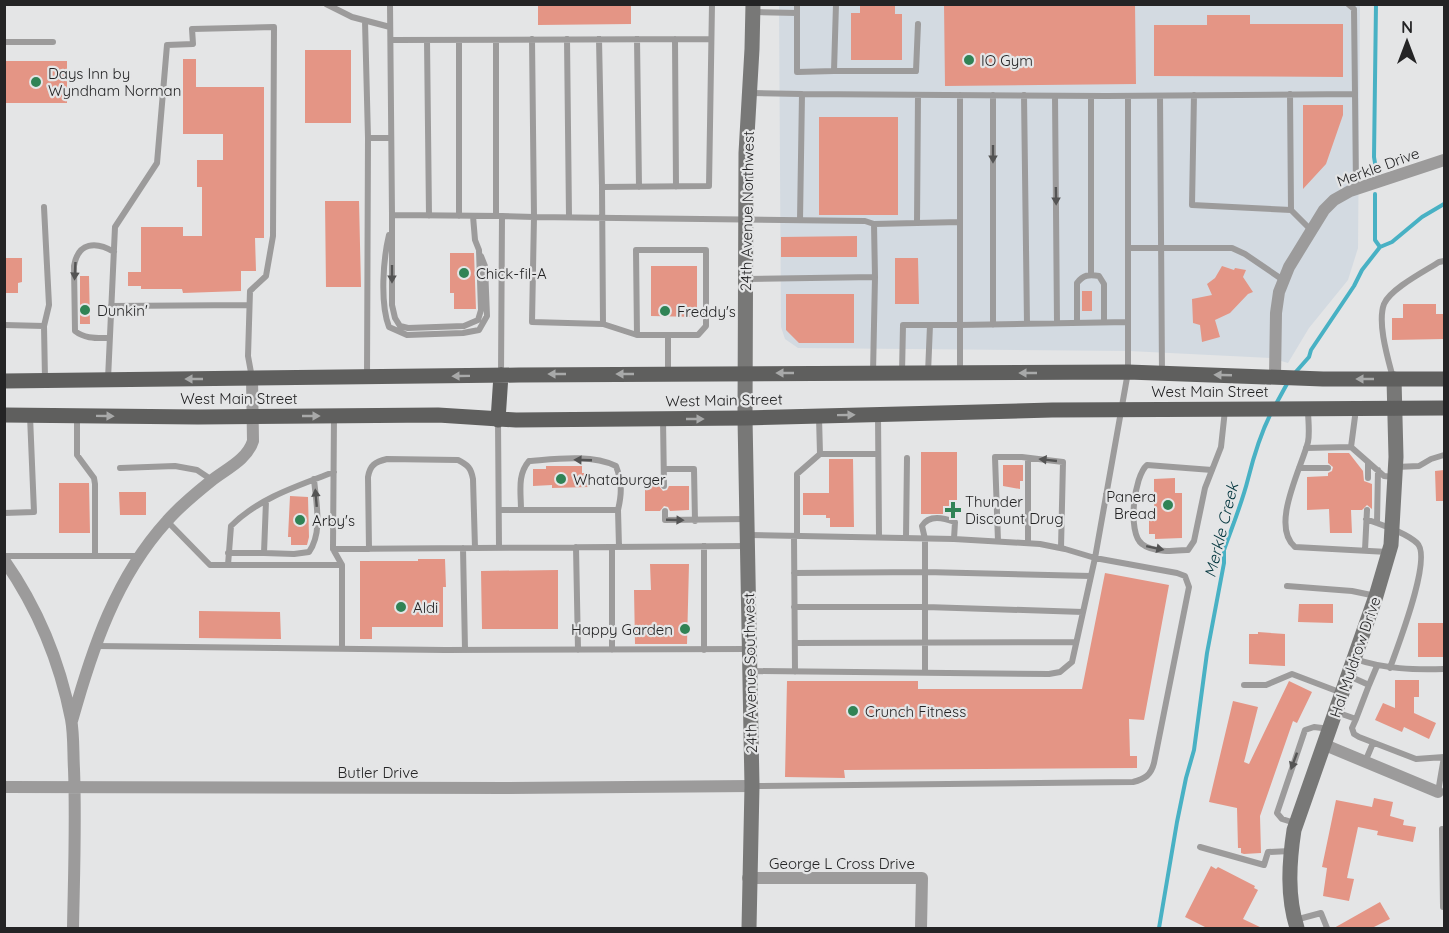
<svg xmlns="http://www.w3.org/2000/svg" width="1449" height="933" viewBox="0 0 1449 933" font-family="Quicksand,sans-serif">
<rect width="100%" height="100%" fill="#e4e5e6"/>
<!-- built -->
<path fill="#d3dae1" d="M779 5H1360L1358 248 1348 280 1309 328 1288 363 1271 358 1129 351 798 348 785 339 781 327Z"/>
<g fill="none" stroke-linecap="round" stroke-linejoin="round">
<!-- stream -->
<path stroke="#48b1c4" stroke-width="4" d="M1376 169 1374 157 1376 4
M1375 194V240L1380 247
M1294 374 1309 357 1311 350 1354 286 1362 270 1380 247 1392 242 1422 217 1444 204
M1276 404 1288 382
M1159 928 1177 822 1186 778 1194 750 1207 653 1224 563V550C1232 527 1242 503 1248 479 1254 455 1260 435 1271 413"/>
</g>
<!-- building -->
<path fill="#e49585" d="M538 4H631V24L538 25Z
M860 4H895V14H902V60H851V13H860Z
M944 4H1135L1136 84 945 86Z
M1207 15H1250V24H1343V77L1154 76V25H1207Z
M305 50H351V123H305Z
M183 59H196V87H264V238H255L256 271H241V291L183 293 182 289H141V286H128V272H141V227H183V236H202V187H197V160H223V134H183Z
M4 61H67V103H4Z
M1303 105H1343V115L1326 164 1303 189Z
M819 117H898V215H819Z
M325 201H359L361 287H326Z
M857 236V257H781V237Z
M450 253H474L476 309H454V293H450Z
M4 258H22V282L18 283V293H4Z
M895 258H918L919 304H895Z
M651 266H697V317L651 316Z
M1222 266 1234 270 1235 268 1246 270 1243 277 1253 292 1248 294 1230 313 1215 320 1220 337 1202 342 1200 325 1193 323 1192 299 1212 295 1207 284 1215 278Z
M80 276H89L90 324H80Z
M1082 291H1092V311H1082Z
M786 294H854V343H799L786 330Z
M1403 304H1436V314H1444V339L1392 340V318H1403Z
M921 452H957V514H921Z
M1328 453H1349L1363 471 1364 481 1372 484V509L1367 505 1362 510H1351L1352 533H1330L1329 509 1307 510V477L1328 476V473L1332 471 1333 467 1328 463Z
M829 459H853L854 527H830V518H826V515H803V493H829Z
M1003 465H1023V481H1020V489L1003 486Z
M546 466H582V473H589V487L552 488V485L533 486V469H546Z
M1444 470V501H1436L1435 471Z
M1175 478V493H1182V538L1155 539V534H1149V516H1154V479Z
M59 483H89L90 533H59Z
M645 486H659L663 491 667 490 669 486H689V510L670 511 668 507 664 506 660 511H645Z
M119 492H146V515H120Z
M290 496 308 497 309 537 307 545H291V537H288Z
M418 559H445L446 587H443V627H372V639H360V561H418Z
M650 564H689L687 644H635L634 590H651Z
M558 570V629H482L481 571Z
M1105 573 1169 585 1144 720 1129 719 1130 756H1137V768L844 770 845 778 785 777 787 681H918V689H1082Z
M1299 604H1333V623L1298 622Z
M199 611 280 612 281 639 199 638Z
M1418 623H1444V657H1418Z
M1258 632 1285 634V666L1249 664V634H1258Z
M1395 680H1419V697H1414V713L1436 723 1429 739 1404 727 1402 732 1375 720 1383 703 1395 708Z
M1289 681 1312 692 1297 723 1293 721 1260 816 1261 853 1244 854 1241 853V848H1238L1237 808 1209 802 1233 701 1258 707 1244 762 1249 764Z
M1374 798 1393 802 1390 816 1404 820 1403 825 1416 827 1413 842 1377 835 1378 831 1358 827 1347 878 1354 879 1349 901 1323 896 1327 868 1322 867 1336 800 1372 807Z
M1211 866 1216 869 1218 867 1255 886 1254 888 1258 890 1243 919 1262 928H1207L1185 917Z
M1380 902 1390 919 1372 928H1334Z"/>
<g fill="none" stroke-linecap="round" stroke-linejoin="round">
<!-- lane -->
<path stroke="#9c9b9b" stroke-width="6" d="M326 4 352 17 390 27
M390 4 392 215 502 216 501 375
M797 4V72L834 71 836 4
M1348 4 1354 9 1355 94
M753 12 797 13
M365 21 368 138 367 377
M567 39 569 217
M599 39 602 187
M637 39 639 187
M675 39 676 187
M391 40 711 39
M427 40 429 216
M459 40V216
M496 40V216
M4 42H53
M834 71H916L918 24
M751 93 802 94 800 220
M802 94 1106 96 1355 94 1356 188
M1290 94 1291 210 1311 230
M960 95V325L1128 322
M993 95V325
M1024 95 1027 324
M1194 95 1192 205 1291 210
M1055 96 1057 323
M1091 96V274
M1160 96 1162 373
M368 138H391
M44 207 49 305 44 326
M392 215V305L395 318 400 326 408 328 464 326 478 320 481 310 479 250 475 240 473 216
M502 216 534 217 532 39
M917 223 918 95
M874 224 960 222
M389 235C383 260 380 303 389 327L407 335 463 333 479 330 487 316 485 266 481 256
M1128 248V96
M747 279 875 277 873 373
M111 306 249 305
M1077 323V283C1083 275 1089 274 1099 276L1104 284V322
M603 324 602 187 709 186 712 4
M4 325 44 326 45 379
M637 335 603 324 532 322 534 217 865 221 874 224 875 277
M668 335H637L636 250H706V326L698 335H668V373
M109 338C96 338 85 339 75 331L74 266C78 242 96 241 114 252
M902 373 903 325H960V373
M928 373 930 325
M1393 378C1388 359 1377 323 1384 304 1390 289 1425 271 1439 262L1444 261
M108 379 115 227 157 163 167 45 193 44 192 29 274 27 273 236 266 276 250 291 248 356 252 378
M1308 409C1308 420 1310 432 1308 442 1301 469 1270 526 1295 547L1388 552
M878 415 879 537
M77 416V455L94 478 95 484V556
M334 416 333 549 747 546
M819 417 820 454H878
M663 419 664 486
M498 422 499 547
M1351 447 1384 476 1393 477
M1306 448 1351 447 1356 409
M1396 467 1419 466 1431 459 1444 455
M120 468 175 466 197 470 212 480
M1299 468H1328
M664 469H694L695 521
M1212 470 1147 465C1134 476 1127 533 1142 544 1153 553 1175 551 1188 550L1194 541 1205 488 1221 447 1225 410
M1368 478V462
M1106 494 1136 498
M499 510H618L619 547
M521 510C521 492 517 475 529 461 556 459 591 454 616 466 622 482 622 493 618 510
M665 511V520L747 519
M4 513 34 512 30 416
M1366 519C1381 525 1405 532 1417 543 1433 557 1397 648 1390 668
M167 521 210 565H342
M1377 523 1378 470
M749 535 954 539 1040 544 1065 549 1095 558 1177 573 1185 576 1189 587 1154 763C1151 775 1145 779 1133 782L753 786
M794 536 795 672
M797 536V474L820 454
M906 538 907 458
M998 541 995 457H1022L1063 462 1061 548
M1028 543V458
M704 546V650
M576 547 578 650
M612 547V650
M463 548 465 650
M333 549 342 565V649
M369 549 368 477C370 465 375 462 387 459L458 460C468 465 471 468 473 479L475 548
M1365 550 1367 510
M228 553H264L266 501
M264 553 294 554 309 552C323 532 316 503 314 479
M4 556H139
M228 565 231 526C259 498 297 486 334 472
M794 573 925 572 1091 576
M1287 586 1352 591 1376 596
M794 607H926L1083 612
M795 643 1076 642
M95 646 445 650 747 649
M1355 659C1385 669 1414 670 1444 669
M751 671 1049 674 1060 672 1072 662 1095 558 1128 372V248H1232L1245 254 1283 280
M925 672V539L922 526C929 514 944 518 955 522L954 539
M1244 685H1266L1292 674 1342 693
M1369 685 1377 666
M1336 712 1356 719 1369 685 1349 676
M1356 719 1352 728 1354 734 1359 737 1416 759 1444 757 1438 792
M1365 762 1373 743
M1295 823 1282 819 1277 813 1305 730 1314 727 1330 729
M1442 829 1443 907H1444
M1200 847 1264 865 1268 852 1290 851
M1295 920 1321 913 1327 928"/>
<!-- street -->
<path stroke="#9c9b9b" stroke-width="12" d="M1275 377 1276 313 1279 292 1289 267 1324 210 1334 200 1350 191 1444 160
M4 560C37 607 60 663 71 719 74 735 73 753 74 769 76 822 74 875 73 928
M72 721C92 649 116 577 167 521 180 506 196 493 211 481 226 469 247 460 253 441L252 378
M1325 745 1438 792
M4 787 509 788 752 786
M748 878H922L921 928"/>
<!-- secondary -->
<path stroke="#787877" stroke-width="15" d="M749 928 752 786 745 418 746 153 752 49 753 4
M1297 928C1287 896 1289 863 1294 830L1376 596 1391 545 1396 457 1394 379"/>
<!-- primary -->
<path stroke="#5f5f5e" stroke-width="15" d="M4 381 519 375 1128 372 1323 379H1444
M4 415 198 417 438 415 516 420 745 418 1052 410 1444 408
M498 420 501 375"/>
</g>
<!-- one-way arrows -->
<defs><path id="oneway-solid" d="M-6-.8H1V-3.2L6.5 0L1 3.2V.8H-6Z" transform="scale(1.5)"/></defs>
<g fill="#545454">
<use href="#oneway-solid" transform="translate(993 154) rotate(90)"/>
<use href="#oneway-solid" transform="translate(1056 196) rotate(89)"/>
<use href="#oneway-solid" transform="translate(75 271) rotate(93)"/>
<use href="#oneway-solid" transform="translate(392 274) rotate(90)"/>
<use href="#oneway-solid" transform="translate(583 460) rotate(-178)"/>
<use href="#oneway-solid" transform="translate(1048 460) rotate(-174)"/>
<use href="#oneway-solid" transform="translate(316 498) rotate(-95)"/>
<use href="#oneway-solid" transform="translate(675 520) rotate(2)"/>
<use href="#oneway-solid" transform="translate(1155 548) rotate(12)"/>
<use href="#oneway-solid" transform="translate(1294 761) rotate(110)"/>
</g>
<g fill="#a8a9a9">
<use href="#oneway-solid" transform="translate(785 373) rotate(180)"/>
<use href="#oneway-solid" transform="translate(1028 373) rotate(180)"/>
<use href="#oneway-solid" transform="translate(557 374) rotate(180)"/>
<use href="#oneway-solid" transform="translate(625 374) rotate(180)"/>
<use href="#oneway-solid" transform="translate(1223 375) rotate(-178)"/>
<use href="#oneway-solid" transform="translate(461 376) rotate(179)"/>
<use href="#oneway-solid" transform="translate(194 379) rotate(180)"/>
<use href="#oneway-solid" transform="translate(1365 379) rotate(180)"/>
<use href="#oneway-solid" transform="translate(846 415) rotate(-1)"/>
<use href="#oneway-solid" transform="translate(105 416) rotate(1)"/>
<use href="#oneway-solid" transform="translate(311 416)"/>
<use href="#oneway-solid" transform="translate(695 419)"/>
</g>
<!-- markers -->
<g fill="#308355" stroke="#e4e5e6" stroke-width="2">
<circle cx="969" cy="60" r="6"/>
<circle cx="36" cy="82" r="6"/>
<circle cx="464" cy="273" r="6"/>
<circle cx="85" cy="310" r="6"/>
<circle cx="665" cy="311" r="6"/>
<circle cx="561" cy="479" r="6"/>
<circle cx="1168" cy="505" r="6"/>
<path d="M950 501h6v6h6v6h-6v6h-6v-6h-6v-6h6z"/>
<circle cx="300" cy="520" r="6"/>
<circle cx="401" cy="607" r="6"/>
<circle cx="685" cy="629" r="6"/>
<circle cx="853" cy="711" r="6"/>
</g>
<g text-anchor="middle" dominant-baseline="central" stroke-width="4.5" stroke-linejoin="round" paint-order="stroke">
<!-- poi labels -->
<g font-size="15" fill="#242425" stroke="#e4e5e6" text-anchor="start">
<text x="981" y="60">IO Gym</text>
<text x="48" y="73">Days Inn by<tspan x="48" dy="17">Wyndham Norman</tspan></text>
<text x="476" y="273">Chick-fil-A</text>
<text x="97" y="310">Dunkin'</text>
<text x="677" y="311">Freddy's</text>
<text x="573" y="479">Whataburger</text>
<text x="1156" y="496" text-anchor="end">Panera<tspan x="1156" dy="17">Bread</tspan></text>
<text x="965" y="501">Thunder<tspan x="965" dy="17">Discount Drug</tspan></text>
<text x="312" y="520">Arby's</text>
<text x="413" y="607">Aldi</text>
<text x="673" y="629" text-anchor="end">Happy Garden</text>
<text x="865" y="711">Crunch Fitness</text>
</g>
<!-- street labels -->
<g font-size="15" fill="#242425" stroke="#e4e5e6">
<text transform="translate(1378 167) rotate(-20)">Merkle Drive</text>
<text transform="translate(747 211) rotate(-89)">24th Avenue Northwest</text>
<text x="1210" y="391">West Main Street</text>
<text x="239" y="398">West Main Street</text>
<text transform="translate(724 400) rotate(-1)">West Main Street</text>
<text transform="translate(1355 657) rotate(-71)">Hal Muldrow Drive</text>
<text transform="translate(750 673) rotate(-91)">24th Avenue Southwest</text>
<text x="378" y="772">Butler Drive</text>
<text x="842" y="863">George L Cross Drive</text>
</g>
<!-- water labels -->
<g font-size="16" font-style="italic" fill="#02353d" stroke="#e4e5e6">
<text transform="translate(1221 530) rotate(-76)">Merkle Creek</text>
</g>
</g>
<!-- border -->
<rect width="1449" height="933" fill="none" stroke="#242425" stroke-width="12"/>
<!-- north arrow -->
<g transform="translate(1407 42)" stroke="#e4e5e6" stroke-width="4.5" paint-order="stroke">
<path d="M0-4.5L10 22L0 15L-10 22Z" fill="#242425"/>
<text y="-9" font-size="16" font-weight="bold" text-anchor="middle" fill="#242425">N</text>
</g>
</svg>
